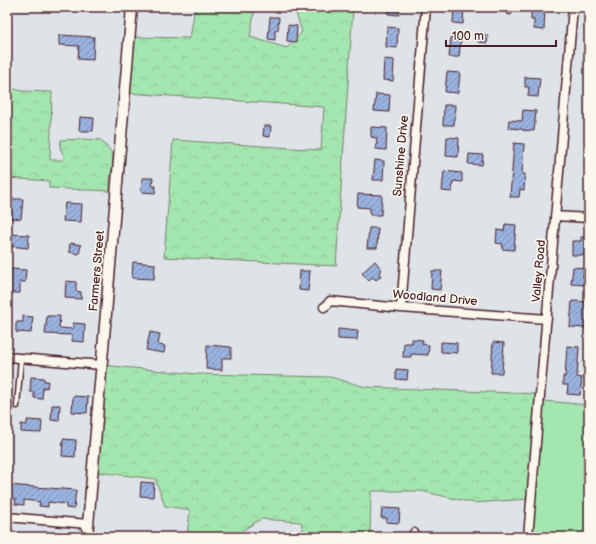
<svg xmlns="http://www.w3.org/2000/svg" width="596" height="544" viewBox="0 0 596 544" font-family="'Balsamiq Sans',sans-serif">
<defs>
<pattern id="forest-crowns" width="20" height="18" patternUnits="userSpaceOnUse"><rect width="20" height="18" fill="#a4e6af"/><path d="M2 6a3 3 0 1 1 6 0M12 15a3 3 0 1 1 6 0" fill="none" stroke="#8fc597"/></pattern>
<pattern id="building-hatch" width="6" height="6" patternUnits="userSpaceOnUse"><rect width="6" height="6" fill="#9ab3e0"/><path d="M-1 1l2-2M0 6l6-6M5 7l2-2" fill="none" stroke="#8091b6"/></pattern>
</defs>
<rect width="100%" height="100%" fill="#dee3e8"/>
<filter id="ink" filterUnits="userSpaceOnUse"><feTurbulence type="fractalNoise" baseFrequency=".025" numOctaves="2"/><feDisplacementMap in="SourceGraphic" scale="8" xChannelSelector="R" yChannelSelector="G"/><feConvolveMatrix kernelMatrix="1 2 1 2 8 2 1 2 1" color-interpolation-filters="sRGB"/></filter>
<g filter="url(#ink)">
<!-- green -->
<path fill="#a4e6af" stroke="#77826d" d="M544 401 589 405V537H532Z"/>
<!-- forest -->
<path fill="url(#forest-crowns)" stroke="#77826d" d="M195 7H255L250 37 287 48 302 32 294 7H353L336 266 164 257 173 140 321 150 324 107 129 93 133 37 190 38Z
M7 87 22 91 52 92 50 160H63L64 156 60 148 61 140 82 139 101 140 113 154V165L110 177V191L49 188V181L7 178Z
M106 365 111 366 197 374 330 377 366 387 537 394 528 499 474 503 421 491H371L370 537 314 533V537H305L301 522 261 519 243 530 240 537H187L190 510 165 506 156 481V479L97 472Z"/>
<!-- building -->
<path fill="url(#building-hatch)" stroke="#4a1f2b" d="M389 7H399V15L388 14Z
M454 7H464L463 24 453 23Z
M507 8 513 10 511 15 506 14Z
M531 8 545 9 544 30 534 29V20H531Z
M270 17H279L278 30H275V40L268 39Z
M288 25 297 26 296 42 287 41Z
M387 27 398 28 397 48 386 47Z
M59 35 94 37 93 60 78 59 79 46 59 45Z
M479 35H488L487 43 478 42Z
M451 37 461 38 459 57H449Z
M384 59 394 60 393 81 383 80Z
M447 72 460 73 458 93 445 92Z
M525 77 540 78 538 97 528 96 529 87H525Z
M376 94 390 95 389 112 374 111Z
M444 105H455L454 125H443Z
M523 110 536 111 534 131 522 130V129L508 128 509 120 522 121Z
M80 117 94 118 93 131H79Z
M264 126H271L270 137 263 136Z
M371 127 387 128 386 150 376 149 377 138 371 137Z
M447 137 459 138 458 157 446 156Z
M514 143 524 144 522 174H525L524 190 520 189 519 197H510Z
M469 154 483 155 482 165 468 164Z
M375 160 384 161 383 180H373Z
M444 171 462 173V182L453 181 452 192 442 191Z
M142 178H153L152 186H156L155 193 141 192Z
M358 194 382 195 381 215H370V208L357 207Z
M12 199H23L21 219 11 218Z
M65 203 82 204 81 222 63 221Z
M505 224 516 225 514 250 502 249 503 244 496 243 497 230 504 231Z
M369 228H378L377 248H367Z
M10 234 29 235 28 248 9 246Z
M581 237H589V255H572V241H581Z
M70 243 81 245 79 254 69 252Z
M375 261 382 270 379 273 381 276 376 280 373 277 369 281 362 273Z
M133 262 155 264 154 279 132 278Z
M573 267 584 268 583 277H586L585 285 571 284Z
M10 269 26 270 25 282H20V293H8Z
M300 271H310L308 291 299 290Z
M432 271H442L440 290 431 289Z
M66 281 76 282V291L81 292V299L65 298Z
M572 301 588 302 586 328 570 327Z
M23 316 33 317 31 333 16 332V322H23Z
M47 316H60L59 328 73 329V323L85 324 84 342 72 341V335L45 334Z
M338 329 358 331 357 340 338 339Z
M150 332 160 334 158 345 165 346 164 353 146 350Z
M412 339 423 340 422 344 429 345 428 355 411 354V357H403L404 343H412Z
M441 342 457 343V353L441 352Z
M493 342 504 343 502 373H491Z
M207 345 231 347V358H222V370L206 369Z
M567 346 579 347 577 377 582 378 580 395 567 394 568 385H563V376L565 377Z
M396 369 408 370 407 380 396 379Z
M31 377 44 378V381H48L47 388 43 387 42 399 34 398V392H30Z
M73 396 88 397 87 413 72 412Z
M52 405H60L59 421 51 420Z
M27 420 42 421 41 433 21 432V424L27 425Z
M63 439 76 440 75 457 62 456Z
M141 482 154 483 153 497 140 496Z
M7 485 76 490 74 509 66 508V504L48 502V507L39 506 40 502 24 500V505L15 504 16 499H8L7 498Z
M382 508 400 509 399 523 386 522 387 518H381Z"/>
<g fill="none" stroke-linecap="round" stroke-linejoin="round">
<!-- service casing -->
<g stroke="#4a1f2b" stroke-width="7">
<path id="service" d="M17 406 21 358"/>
</g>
<!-- minor casing -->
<g stroke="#4a1f2b" stroke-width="11">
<path id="minor" d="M555 216 589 218
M324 307 327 305 330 301 401 308 547 319
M401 308 426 7
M7 357 102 365
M7 517 88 524
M414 537V533
M528 537 573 7"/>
</g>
<!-- tertiary casing -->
<g stroke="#4a1f2b" stroke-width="13">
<path id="tertiary" d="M87 537 132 7"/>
</g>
<!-- service -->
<use href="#service" stroke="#fbf7ec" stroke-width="4"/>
<!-- minor -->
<use href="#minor" stroke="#fbf7ec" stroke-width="8"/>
<!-- tertiary -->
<use href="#tertiary" stroke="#fbf7ec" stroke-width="10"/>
</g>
</g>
<g text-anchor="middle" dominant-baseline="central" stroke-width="3.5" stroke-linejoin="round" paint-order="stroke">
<!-- street labels -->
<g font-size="12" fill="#4a1f2b" stroke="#fbf7ec">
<text transform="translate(401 156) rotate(-85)">Sunshine Drive</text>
<text transform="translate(97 271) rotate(-85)">Farmers Street</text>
<text transform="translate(539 271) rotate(-85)">Valley Road</text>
<text transform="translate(435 298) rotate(5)">Woodland Drive</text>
</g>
</g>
<!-- margin -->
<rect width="596" height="544" fill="none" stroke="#fbf7ec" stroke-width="24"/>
<rect x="12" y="12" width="572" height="520" fill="none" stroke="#4a1f2b" stroke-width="1.5" filter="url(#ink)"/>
<!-- scale -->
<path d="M446 40v6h110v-6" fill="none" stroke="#4a1f2b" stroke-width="2"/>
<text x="452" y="40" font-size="12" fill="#4a1f2b" stroke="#fbf7ec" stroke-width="3" paint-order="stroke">100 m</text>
</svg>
